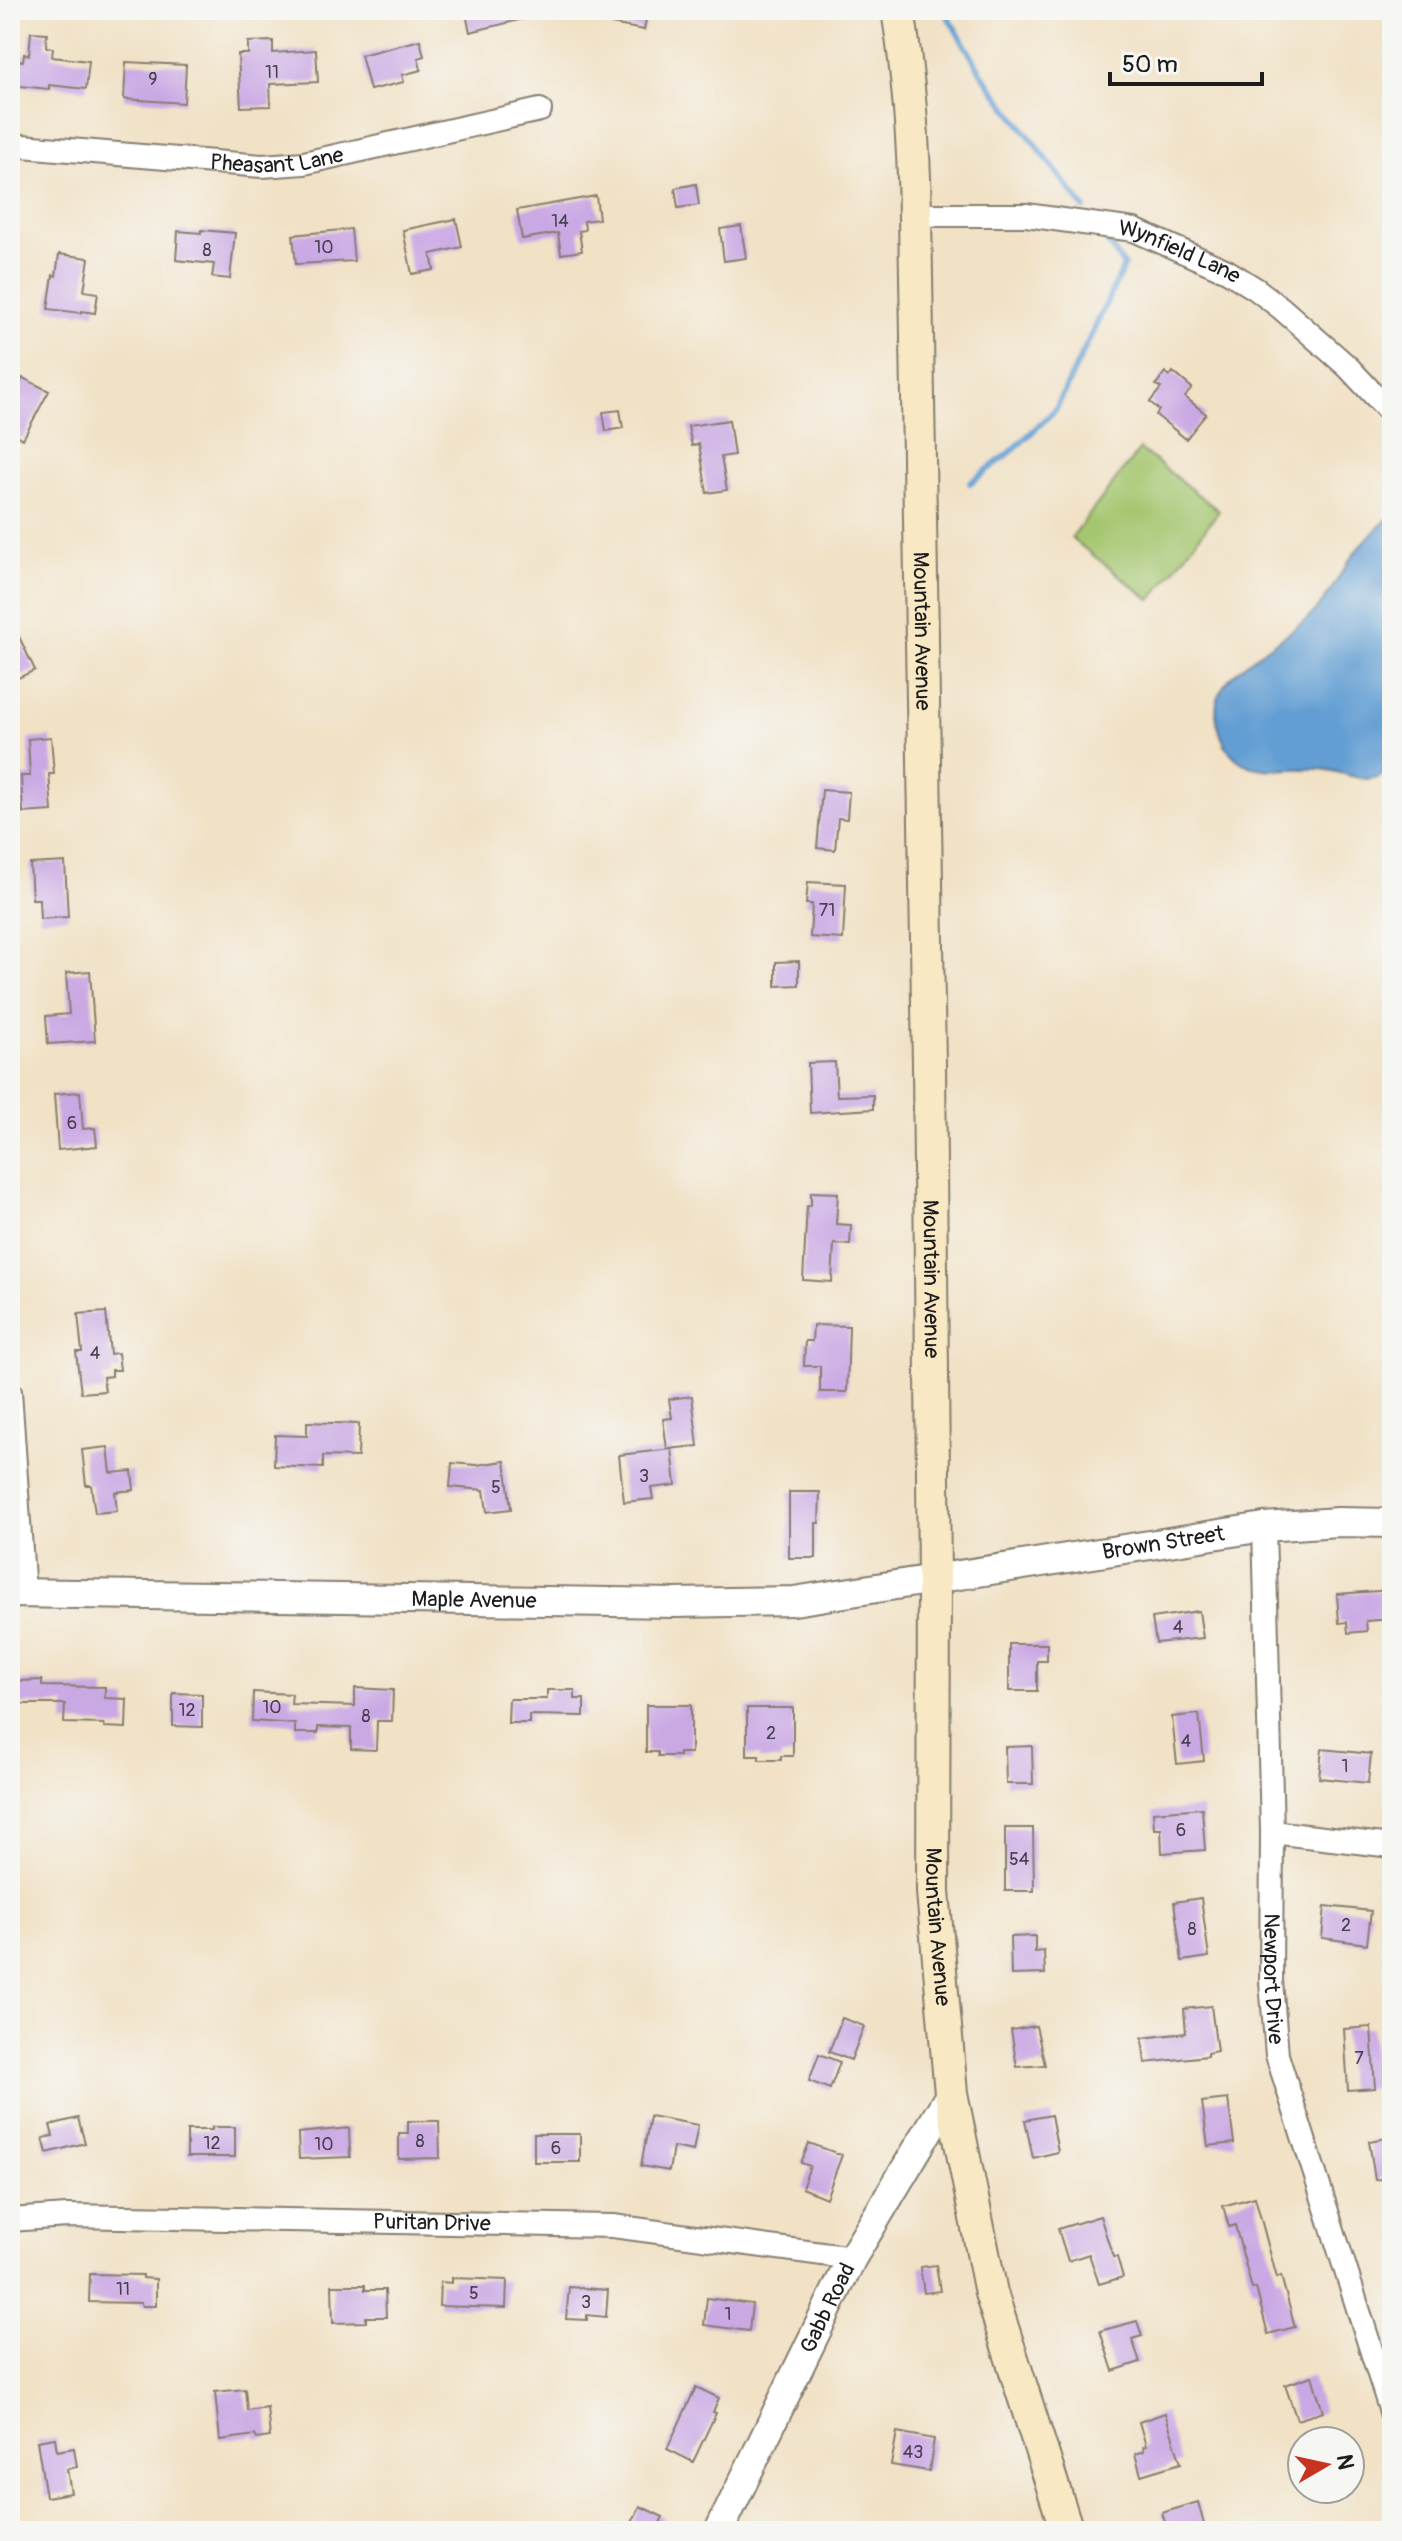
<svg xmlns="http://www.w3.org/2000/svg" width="1402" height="2541" viewBox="0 0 1402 2541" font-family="Pangolin,sans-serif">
<rect width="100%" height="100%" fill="#f6f6f2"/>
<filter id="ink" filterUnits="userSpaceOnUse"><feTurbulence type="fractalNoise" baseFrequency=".0125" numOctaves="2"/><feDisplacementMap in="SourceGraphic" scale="16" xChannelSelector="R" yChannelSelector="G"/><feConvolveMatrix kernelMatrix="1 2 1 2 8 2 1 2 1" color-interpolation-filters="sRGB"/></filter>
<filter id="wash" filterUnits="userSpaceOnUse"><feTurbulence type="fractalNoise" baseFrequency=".006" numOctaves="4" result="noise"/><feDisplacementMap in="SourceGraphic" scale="32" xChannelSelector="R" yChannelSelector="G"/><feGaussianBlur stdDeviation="1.8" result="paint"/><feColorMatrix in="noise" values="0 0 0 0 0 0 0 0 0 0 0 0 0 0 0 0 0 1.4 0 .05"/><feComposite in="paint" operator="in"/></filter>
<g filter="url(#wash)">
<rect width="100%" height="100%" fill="#f1e1c5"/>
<!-- green -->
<path fill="#a5c66f" stroke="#607146" stroke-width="2" d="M1140 449 1219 511 1151 600 1071 538Z"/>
<!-- water -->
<path fill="#629ed3" stroke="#3f5d78" stroke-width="2" d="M1392 514V765C1372 793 1346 770 1320 769 1283 766 1242 782 1223 740 1217 726 1214 712 1218 698 1223 682 1236 672 1249 661 1268 646 1289 634 1308 618 1331 598 1342 566 1362 544 1371 533 1383 525 1392 514Z"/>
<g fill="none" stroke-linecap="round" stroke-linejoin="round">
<!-- stream -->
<path stroke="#629ed3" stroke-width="6" d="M944 10 984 77 1084 208
M970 483 1012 451 1056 409 1124 266 1107 241"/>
</g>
<g id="blocks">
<!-- building -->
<path fill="#caa8e4" d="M465 10H534L535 16 470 32Z
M613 10H648L644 30 611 24Z
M31 32 47 33 46 47 53 48 52 57 89 61 86 89 49 85V89L10 85V60L23 61 24 54 29 55Z
M420 40 424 56 418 58 421 70 402 75 404 82 370 90 361 55Z
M273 41V53L316 50 318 82 270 84 271 106 241 107 238 54H248V42Z
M126 62 186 65 184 103 124 99Z
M696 184 699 205 678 208 675 188Z
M596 196 599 219 584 221 585 230 579 231 582 251 561 254 558 233 522 239 517 210Z
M456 219 462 247 431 254 434 270 412 274 403 230Z
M741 226 746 258 724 261 720 229Z
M351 229 354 261 296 264 293 235Z
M201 230 235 233 230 279 212 277 214 264 176 260 178 231 201 233Z
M59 254 89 258 84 291 98 293 95 313 82 311 81 313 48 309 53 275 56 276Z
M1165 372 1170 376 1173 372 1192 388 1185 397 1206 414 1186 439 1156 415 1159 410 1150 402 1161 388 1156 385Z
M23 378 49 391 23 439 10 432V401Z
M620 410 623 428 606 431 603 412Z
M729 420 734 455 721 457 727 490 707 493 699 444 692 446 688 426Z
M10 618 35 670 10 682Z
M51 737 54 774H49L52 811 23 813 21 776H30L28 739Z
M822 790 849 792 847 819 838 818 835 850 817 848Z
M65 862 68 917 40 919 39 899H32L30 864Z
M808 882 846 884 843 939 810 937 812 904H806Z
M799 961V985L776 986V962Z
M90 971 95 1041 48 1044 46 1016 69 1014 66 973Z
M835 1062 837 1096 873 1095V1109L810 1113 808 1063Z
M80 1092 83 1129 95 1128 97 1146 58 1150 54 1094Z
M811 1192 838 1193 836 1224 851 1225 850 1245 834 1244 832 1282 803 1280 807 1206H811Z
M106 1312 110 1354 118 1353 120 1370H112V1376L103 1377 105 1391 81 1393 76 1352H82L78 1314Z
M813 1325 849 1326 847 1392H820V1366H804L805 1341H812Z
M692 1396 698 1446 667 1449 663 1419 672 1418 669 1399Z
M307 1422 359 1424 358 1457 323 1456V1468L274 1466 275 1435 307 1436Z
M108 1447 111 1473 132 1471 134 1490 115 1492 117 1511 95 1513 91 1485H86L82 1450Z
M672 1449 676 1485 651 1488 653 1499 624 1502 619 1455Z
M505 1461 511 1509 487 1512 484 1490 450 1487 452 1463 476 1465Z
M789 1492H820L819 1523H816V1558H789Z
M1392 1590V1619L1366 1621 1367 1631 1348 1633 1347 1622 1339 1623 1337 1594Z
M1199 1611 1203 1638 1156 1643 1152 1618Z
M1009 1644H1047V1661H1037V1691H1009Z
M42 1680V1686L105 1687V1698L127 1699 126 1728 104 1727V1724L64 1723 65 1704H18L17 1681Z
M355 1688 393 1690 392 1721H377L376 1750 351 1749V1728L318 1727V1733H295V1724L252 1721 253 1692 292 1694 291 1704 355 1706Z
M547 1690H575V1699H584V1716L529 1715V1723H508L509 1699H547Z
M173 1693 202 1694V1727L173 1726Z
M646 1705H691V1753H679V1756H658V1752H646Z
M747 1708H793V1756H781V1760H759V1756H747Z
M1199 1714 1204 1761 1177 1764 1172 1717Z
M1032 1746 1033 1784H1006L1005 1747Z
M1322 1749 1371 1754 1368 1783 1319 1778Z
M1202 1808 1205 1850 1162 1853 1161 1829H1154L1153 1812Z
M1005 1828H1033L1034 1891H1005Z
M1201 1898 1209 1957 1182 1961 1174 1902Z
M1325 1906 1371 1911 1367 1944 1322 1938Z
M1035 1936V1952L1044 1951 1045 1974 1011 1975 1010 1937Z
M1211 2006 1217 2051 1207 2053V2056L1145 2063 1142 2038 1186 2033 1184 2009Z
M842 2018 864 2026 851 2060 829 2052Z
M1036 2026 1045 2065 1017 2067 1011 2030Z
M1371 2027 1375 2088 1348 2090 1344 2029Z
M819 2054 840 2062 830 2089 809 2081Z
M1228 2099 1234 2143 1208 2146 1202 2102Z
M1051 2115 1058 2152 1033 2158 1025 2120Z
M650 2116 698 2125 693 2151 673 2147 669 2171 641 2166Z
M78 2118 85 2143 47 2153 43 2138 53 2136 50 2125Z
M408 2121H439L440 2158 399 2159V2133H408Z
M212 2127H235V2157H187V2130H212Z
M349 2128 350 2157 299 2159 298 2133Z
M534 2134H580V2162H534Z
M1392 2137V2177L1375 2180 1369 2141Z
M809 2143 842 2155 826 2198 802 2188 810 2166 801 2163Z
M1255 2197 1277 2278 1281 2276 1295 2327 1268 2334 1256 2288 1252 2289 1235 2225 1229 2227 1223 2206Z
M1100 2216 1113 2257H1117L1123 2277 1099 2284 1089 2254 1068 2261 1058 2229Z
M936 2265 940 2291 924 2293 920 2267Z
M90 2274 143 2275V2278L156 2279V2306H142L141 2303 89 2302Z
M452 2278 507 2280 506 2308 439 2306 440 2282 452 2283Z
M332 2285H365V2290H385L386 2317H366V2322L333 2323Z
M569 2287 608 2290 606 2317 587 2315V2320L566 2319Z
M707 2298 752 2304 749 2331 704 2325Z
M1137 2321 1142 2336 1132 2339 1140 2362 1113 2371 1100 2331Z
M1312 2376 1323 2412 1297 2420 1285 2385Z
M696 2387 719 2398 713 2412 716 2413 693 2462 667 2449Z
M245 2389 247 2410 267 2407 270 2437 257 2439 255 2435 220 2440 215 2392Z
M1165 2413 1181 2463 1141 2475 1135 2454 1144 2451 1143 2447 1146 2446 1139 2422Z
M897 2432 934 2439 929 2471 891 2465Z
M55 2438 57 2451 74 2448 77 2467 67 2469 71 2493 46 2497 37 2441Z
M1198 2502 1204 2524 1195 2527 1196 2531H1168L1162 2513Z
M640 2506 663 2517 656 2531H628Z"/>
</g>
</g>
<g filter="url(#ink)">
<use href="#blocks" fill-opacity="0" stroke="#867e70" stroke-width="2"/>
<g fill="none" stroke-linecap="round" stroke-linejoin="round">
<!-- minor casing -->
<g stroke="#867e70" stroke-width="26">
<g id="minor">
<path id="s1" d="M10 145 262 166 304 163 540 110"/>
<path id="s2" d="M915 215H1026L1134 230 1227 271 1256 289 1281 308 1348 367 1392 414"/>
<path d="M10 1392 24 1593"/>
<path id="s3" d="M1264 1527 1272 1832 1271 1981 1277 2055 1392 2415"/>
<path d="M1272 1832 1392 1846"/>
<path id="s4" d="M10 2220 67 2216 613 2226 852 2258"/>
</g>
</g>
<!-- tertiary casing -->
<g stroke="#867e70" stroke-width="32">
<g id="tertiary">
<path id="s5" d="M10 1593 675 1603 794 1601 1264 1527 1338 1522 1392 1523"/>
<path id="s6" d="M719 2531 852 2258 951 2093"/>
</g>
</g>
<!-- secondary casing -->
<g stroke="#867e70" stroke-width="36">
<g id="secondary">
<path id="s7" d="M898 10C909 78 914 146 915 215L929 1065 934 1579 933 1892 951 2093 991 2293 1067 2531"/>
</g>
</g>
<!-- minor -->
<use href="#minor" stroke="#fff" stroke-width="22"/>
<!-- tertiary -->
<use href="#tertiary" stroke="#fff" stroke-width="28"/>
<!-- secondary -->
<use href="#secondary" stroke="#f8e8c3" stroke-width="32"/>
</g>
</g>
<g text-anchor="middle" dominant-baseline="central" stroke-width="6" stroke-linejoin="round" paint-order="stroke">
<!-- number labels -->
<g font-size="18" fill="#483f4e">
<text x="272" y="72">11</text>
<text x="153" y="79">9</text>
<text x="560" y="221">14</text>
<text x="324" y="247">10</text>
<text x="207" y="250">8</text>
<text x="827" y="910">71</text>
<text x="72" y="1123">6</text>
<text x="95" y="1353">4</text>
<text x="644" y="1476">3</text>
<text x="496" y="1487">5</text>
<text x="1178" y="1627">4</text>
<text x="272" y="1707">10</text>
<text x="187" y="1710">12</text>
<text x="366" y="1716">8</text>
<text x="771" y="1733">2</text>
<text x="1186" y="1741">4</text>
<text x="1345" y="1766">1</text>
<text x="1181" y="1830">6</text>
<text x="1019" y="1859">54</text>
<text x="1346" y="1925">2</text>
<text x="1192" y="1929">8</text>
<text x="1359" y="2058">7</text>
<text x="420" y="2141">8</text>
<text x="212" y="2143">12</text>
<text x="324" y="2144">10</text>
<text x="556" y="2148">6</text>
<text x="123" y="2289">11</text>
<text x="474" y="2293">5</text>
<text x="586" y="2302">3</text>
<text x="728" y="2314">1</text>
<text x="913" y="2452">43</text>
</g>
<!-- street labels -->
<g font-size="22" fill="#1c1c1c" stroke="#f6f6f2">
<text stroke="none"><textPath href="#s1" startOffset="268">Pheasant Lane</textPath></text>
<text stroke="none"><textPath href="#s2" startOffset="270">Wynfield Lane</textPath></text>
<text stroke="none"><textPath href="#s7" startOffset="622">Mountain Avenue</textPath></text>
<text stroke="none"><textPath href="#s7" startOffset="1270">Mountain Avenue</textPath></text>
<text stroke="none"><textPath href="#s5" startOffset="1158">Brown Street</textPath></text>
<text stroke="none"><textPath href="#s5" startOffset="464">Maple Avenue</textPath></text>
<text stroke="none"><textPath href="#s7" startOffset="1918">Mountain Avenue</textPath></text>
<text stroke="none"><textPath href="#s3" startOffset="452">Newport Drive</textPath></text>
<text stroke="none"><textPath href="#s4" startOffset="422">Puritan Drive</textPath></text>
<text stroke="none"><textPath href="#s6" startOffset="248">Gabb Road</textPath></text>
</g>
</g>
<!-- margin -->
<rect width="1402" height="2541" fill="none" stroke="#f6f6f2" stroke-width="40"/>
<!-- north arrow -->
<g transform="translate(1326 2465) rotate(81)"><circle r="38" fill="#f6f6f2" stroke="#9f9f9c" stroke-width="2"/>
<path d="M0-6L14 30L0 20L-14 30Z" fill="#c8321e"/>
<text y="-12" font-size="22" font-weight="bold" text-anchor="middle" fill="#1c1c1c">N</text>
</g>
<!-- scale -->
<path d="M1110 72v12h152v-12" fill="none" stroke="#1c1c1c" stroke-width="4"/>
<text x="1122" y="72" font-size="24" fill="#1c1c1c" stroke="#f6f6f2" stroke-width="6" paint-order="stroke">50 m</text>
</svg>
